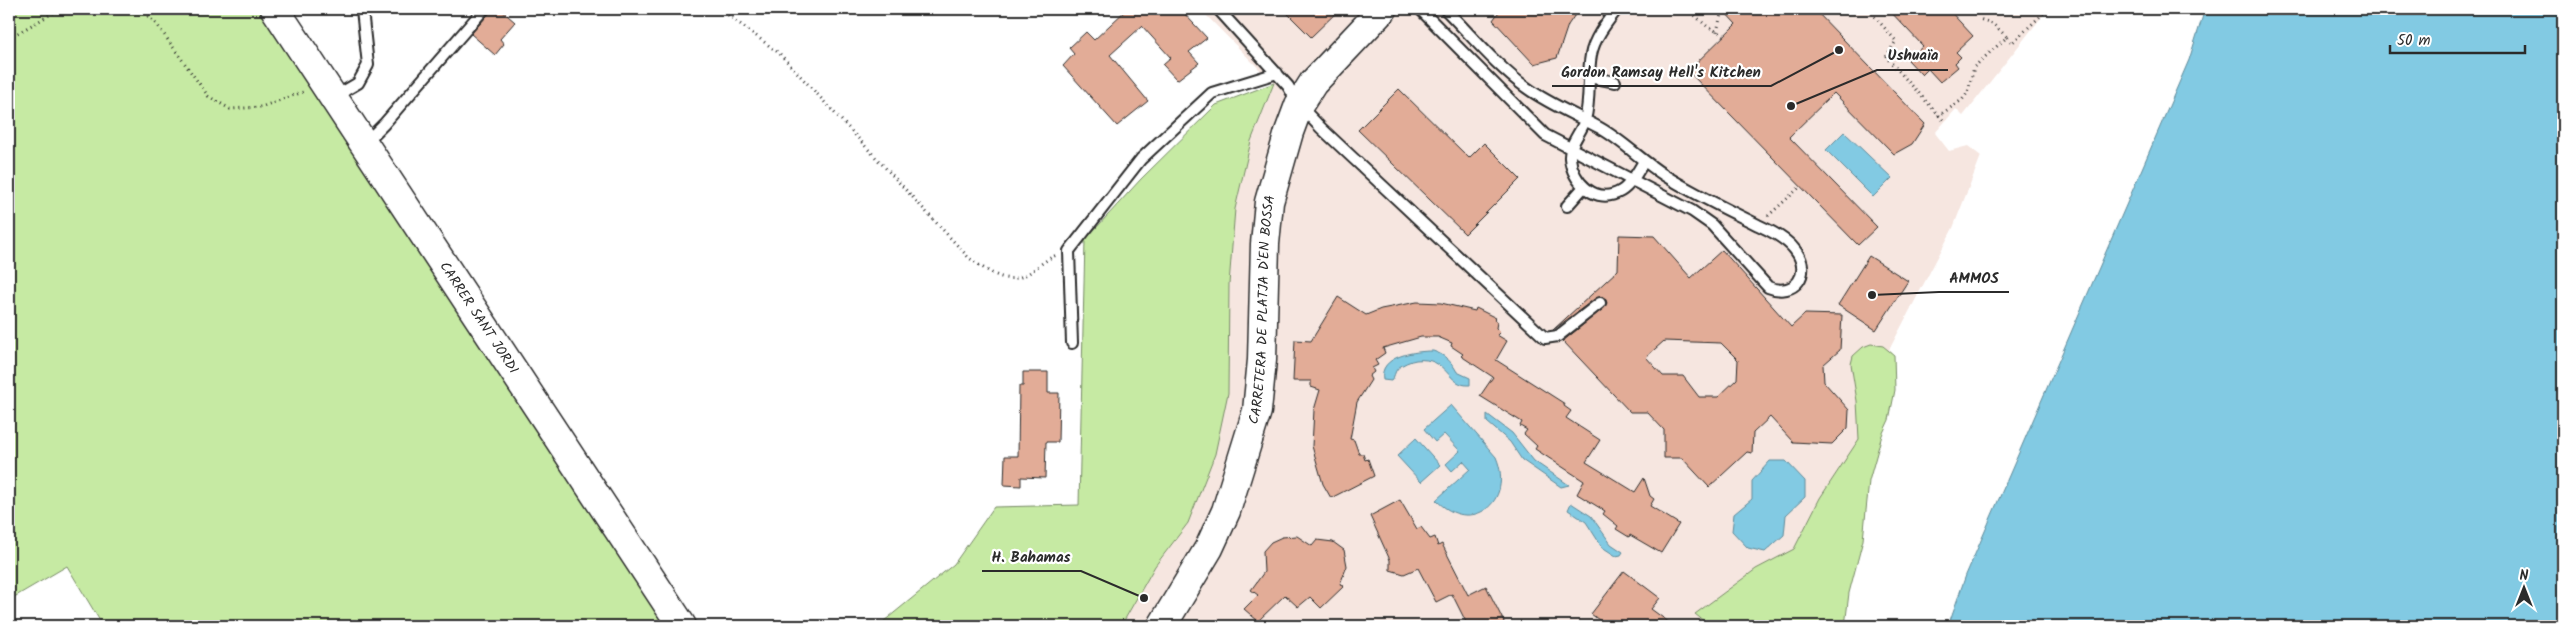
<svg xmlns="http://www.w3.org/2000/svg" width="2572" height="635" viewBox="0 0 2572 635" font-family="Kalam,sans-serif">
<rect width="100%" height="100%" fill="#fff"/>
<filter id="ink" filterUnits="userSpaceOnUse"><feTurbulence type="fractalNoise" baseFrequency=".02" numOctaves="2"/><feDisplacementMap in="SourceGraphic" scale="10" xChannelSelector="R" yChannelSelector="G"/><feConvolveMatrix kernelMatrix="1 2 1 2 8 2 1 2 1" color-interpolation-filters="sRGB"/></filter>
<g filter="url(#ink)">
<!-- built -->
<path fill="#f6e6e0" d="M1200 9H2048L1963 116 1956 109 1935 133 1949 151 1968 146 1981 156 1953 228 1889 350 1894 355 1895 390 1889 420 1882 435 1869 481 1863 540 1849 593 1845 626H1121L1155 566 1188 523 1229 284 1235 209 1251 141 1274 84Z"/>
<!-- green -->
<path fill="#c6eaa3" stroke="#788a67" d="M9 9H264L671 626H103L67 566 9 600Z
M1274 83 1251 141 1235 209 1229 284 1228 393 1215 454 1188 523 1155 566 1121 626H878L954 564 994 507 1079 505 1085 240 1141 179 1216 105Z
M1871 344 1883 346 1894 355 1895 390 1889 420 1882 435 1869 481 1863 540 1849 593 1845 626H1710L1695 614 1756 569 1794 549 1820 498 1859 439 1857 401 1851 364 1853 356 1863 347Z"/>
<!-- water -->
<path fill="#82cae3" stroke="#5f8a99" d="M2205 9H2563V626H1948L1966 575 2189 60Z
M1844 132 1892 178 1873 197 1826 150Z
M1433 351C1445 355 1451 361 1457 372L1470 378V385C1447 387 1448 356 1416 360 1410 361 1403 364 1398 368 1394 372 1395 377 1391 381L1383 380C1378 355 1417 351 1433 351Z
M1451 405 1496 457C1515 502 1471 536 1436 500L1470 469 1463 461 1452 471 1446 464 1460 451 1444 434 1435 442 1424 429Z
M1487 414 1512 433 1534 461 1569 485 1561 487 1522 460 1510 442 1487 422Z
M1416 438 1440 465 1421 482 1397 456Z
M1770 461H1786L1805 481V497L1786 515 1784 535 1765 552 1748 548 1732 531 1734 514 1752 499V481Z
M1571 503 1591 516 1611 544 1623 552 1621 555 1616 556 1602 547 1586 522 1568 510Z"/>
<!-- building -->
<path fill="#e2ac97" stroke="#2b2b2b" fill-rule="evenodd" d="M493 9H500L515 22 500 39 504 44 495 55 471 34Z
M1127 9H1180L1207 38 1189 52 1199 63 1177 80 1163 65 1171 58 1142 26 1110 55 1148 101 1117 126 1063 66 1074 54 1069 48 1086 32 1094 40Z
M1283 9H1340L1311 37Z
M1501 9H1579L1568 25 1557 58 1534 64 1493 20Z
M1722 9H1814L1925 124 1912 144 1894 154 1834 93 1789 137 1877 227 1858 245 1688 71 1736 24Z
M1888 9H1948L1973 36 1956 52 1961 57 1955 63 1958 67 1940 82 1928 69 1922 75 1908 60 1923 46Z
M1399 89 1469 158 1484 143 1520 179 1465 234 1358 130Z
M1619 235 1654 236 1691 278 1722 250 1791 327 1805 314 1842 315 1840 350 1823 365 1824 382 1849 410 1848 428 1832 444 1793 442 1770 417 1753 433 1752 453 1747 452 1709 487 1682 458H1664V430L1647 412H1630L1563 341 1604 308 1607 303 1605 298H1596L1553 330 1618 270ZM1664 341 1721 343 1738 360 1737 379 1718 397H1699L1683 376H1663L1646 357Z
M1869 256 1908 281 1876 330 1838 305Z
M1338 297 1366 315 1381 309 1417 302 1441 303 1475 311 1476 308 1496 318 1494 320 1497 322 1496 328 1500 332 1497 335 1507 341 1496 360 1565 404 1564 406 1571 411 1566 418 1600 440 1586 462 1635 492 1644 478 1650 496 1654 499 1650 506 1679 524 1661 553 1630 535 1629 537 1616 529 1618 526 1603 514 1605 511 1577 494 1584 481 1535 449 1537 446 1524 434 1527 430 1520 426 1522 422 1480 396 1493 377 1461 356 1463 354 1451 346 1452 343 1438 337H1421L1383 348 1385 353 1375 360 1378 365 1372 368 1374 372 1369 376 1371 380 1357 402 1350 439 1354 440 1359 454H1363L1365 460 1368 459 1374 476 1331 498 1323 484 1312 446 1314 410 1320 390 1311 387V381H1293L1295 340 1311 341Z
M1023 372H1048V393H1059L1058 442H1046L1045 478 1021 477V486L1004 485 1005 456H1018L1019 386H1023Z
M1400 500 1417 529 1421 527 1430 539 1435 537 1438 546 1442 544 1468 595 1486 586 1506 626H1468L1452 594 1436 602 1418 568 1404 574 1390 570V560L1370 516Z
M1297 536 1312 546 1317 540 1333 542 1344 550 1347 566 1340 584 1344 586 1321 608 1310 597 1298 607 1285 595 1258 621 1244 609 1258 595 1251 590 1264 572 1263 551 1271 542 1282 537Z
M1624 571 1660 598 1651 609 1674 626H1607L1591 614Z"/>
<g fill="none" stroke-linecap="round" stroke-linejoin="round">
<!-- lane casing -->
<g stroke="#2b2b2b" stroke-width="14">
<path id="lane" d="M1218 9 1288 86 1299 105 1321 128 1545 338 1558 336 1600 303
M1420 9 1545 135 1692 211 1712 225 1768 287C1795 298 1813 273 1795 250 1788 240 1769 230 1758 225 1726 209 1694 194 1664 175 1642 161 1623 141 1600 128 1576 115 1549 104 1527 88 1497 67 1471 35 1445 9
M1617 9C1607 22 1594 38 1591 55 1587 76 1591 99 1585 120 1581 133 1569 144 1570 158 1572 182 1596 206 1621 191 1631 185 1638 171 1644 161
M1589 77 1615 82
M334 97 358 83 368 65 362 10
M365 143 384 124 484 9
M1567 206 1583 188
M1072 343 1069 251 1141 159 1212 93 1277 73"/>
</g>
<!-- secondary casing -->
<g stroke="#2b2b2b" stroke-width="31">
<g id="secondary">
<path id="s1" d="M275 9 682 626"/>
<path id="s2" d="M1162 626 1209 548 1226 511 1257 411 1262 360 1265 244 1269 202 1289 132 1299 105 1313 83 1383 9"/>
</g>
</g>
<!-- path -->
<path stroke="#2b2b2b" stroke-width="3" stroke-dasharray="1 4" stroke-linecap="butt" d="M141 9 158 26 208 96 230 109 261 107 303 92
M720 9 779 53 969 258C984 268 1003 285 1023 276 1035 271 1043 260 1057 255
M1687 9 1708 27 1724 35
M1715 9 1721 14 1717 32
M1868 9 1896 41 1886 57 1945 122
M2007 37 2012 43 2048 9
M9 38 60 9
M1938 116 1962 100 1968 92 1974 67 2007 37 1992 23 1979 19
M1768 216 1801 186"/>
<!-- lane -->
<use href="#lane" stroke="#fff" stroke-width="10"/>
<!-- secondary -->
<use href="#secondary" stroke="#fff" stroke-width="28"/>
</g>
</g>
<g text-anchor="middle" dominant-baseline="central" stroke-width="4.5" stroke-linejoin="round" paint-order="stroke">
<!-- street labels -->
<g font-size="14" fill="#2b2b2b" stroke="#fff">
<text stroke="none"><textPath href="#s2" startOffset="338">CARRETERA DE PLATJA D'EN BOSSA</textPath></text>
<text stroke="none"><textPath href="#s1" startOffset="370">CARRER SANT JORDI</textPath></text>
</g>
</g>
<!-- callouts -->
<path fill="none" stroke="#2b2b2b" stroke-width="2" d="M1791 106L1877 70H1948M1839 50L1771 86H1552M1872 295L1939 292H2009M1144 598L1081 571H982"/>
<g fill="#2b2b2b" stroke="#fff" stroke-width="2">
<circle cx="1791" cy="106" r="5"/>
<circle cx="1839" cy="50" r="5"/>
<circle cx="1872" cy="295" r="5"/>
<circle cx="1144" cy="598" r="5"/>
</g>
<g font-size="15" text-anchor="middle" font-weight="bold" fill="#2b2b2b" stroke="#fff" stroke-width="4.5" stroke-linejoin="round" paint-order="stroke">
<text x="1913" y="60">Ushuaïa</text>
<text x="1661" y="77">Gordon Ramsay Hell's Kitchen</text>
<text x="1974" y="283">AMMOS</text>
<text x="1031" y="562">H. Bahamas</text>
</g>
<!-- margin -->
<rect width="2572" height="635" fill="none" stroke="#fff" stroke-width="30"/>
<rect x="15" y="15" width="2542" height="605" fill="none" stroke="#2b2b2b" stroke-width="2" filter="url(#ink)"/>
<!-- north arrow -->
<g transform="translate(2524 588)" stroke="#ffffff" stroke-width="4" paint-order="stroke">
<path d="M0-4L9 19L0 12L-9 19Z" fill="#2b2b2b"/>
<text y="-8" font-size="14" font-weight="bold" text-anchor="middle" fill="#2b2b2b">N</text>
</g>
<!-- scale -->
<path d="M2390 45v8h135v-8" fill="none" stroke="#2b2b2b" stroke-width="2.5"/>
<text x="2397" y="45" font-size="15" fill="#2b2b2b" stroke="#ffffff" stroke-width="4" paint-order="stroke">50 m</text>
</svg>
